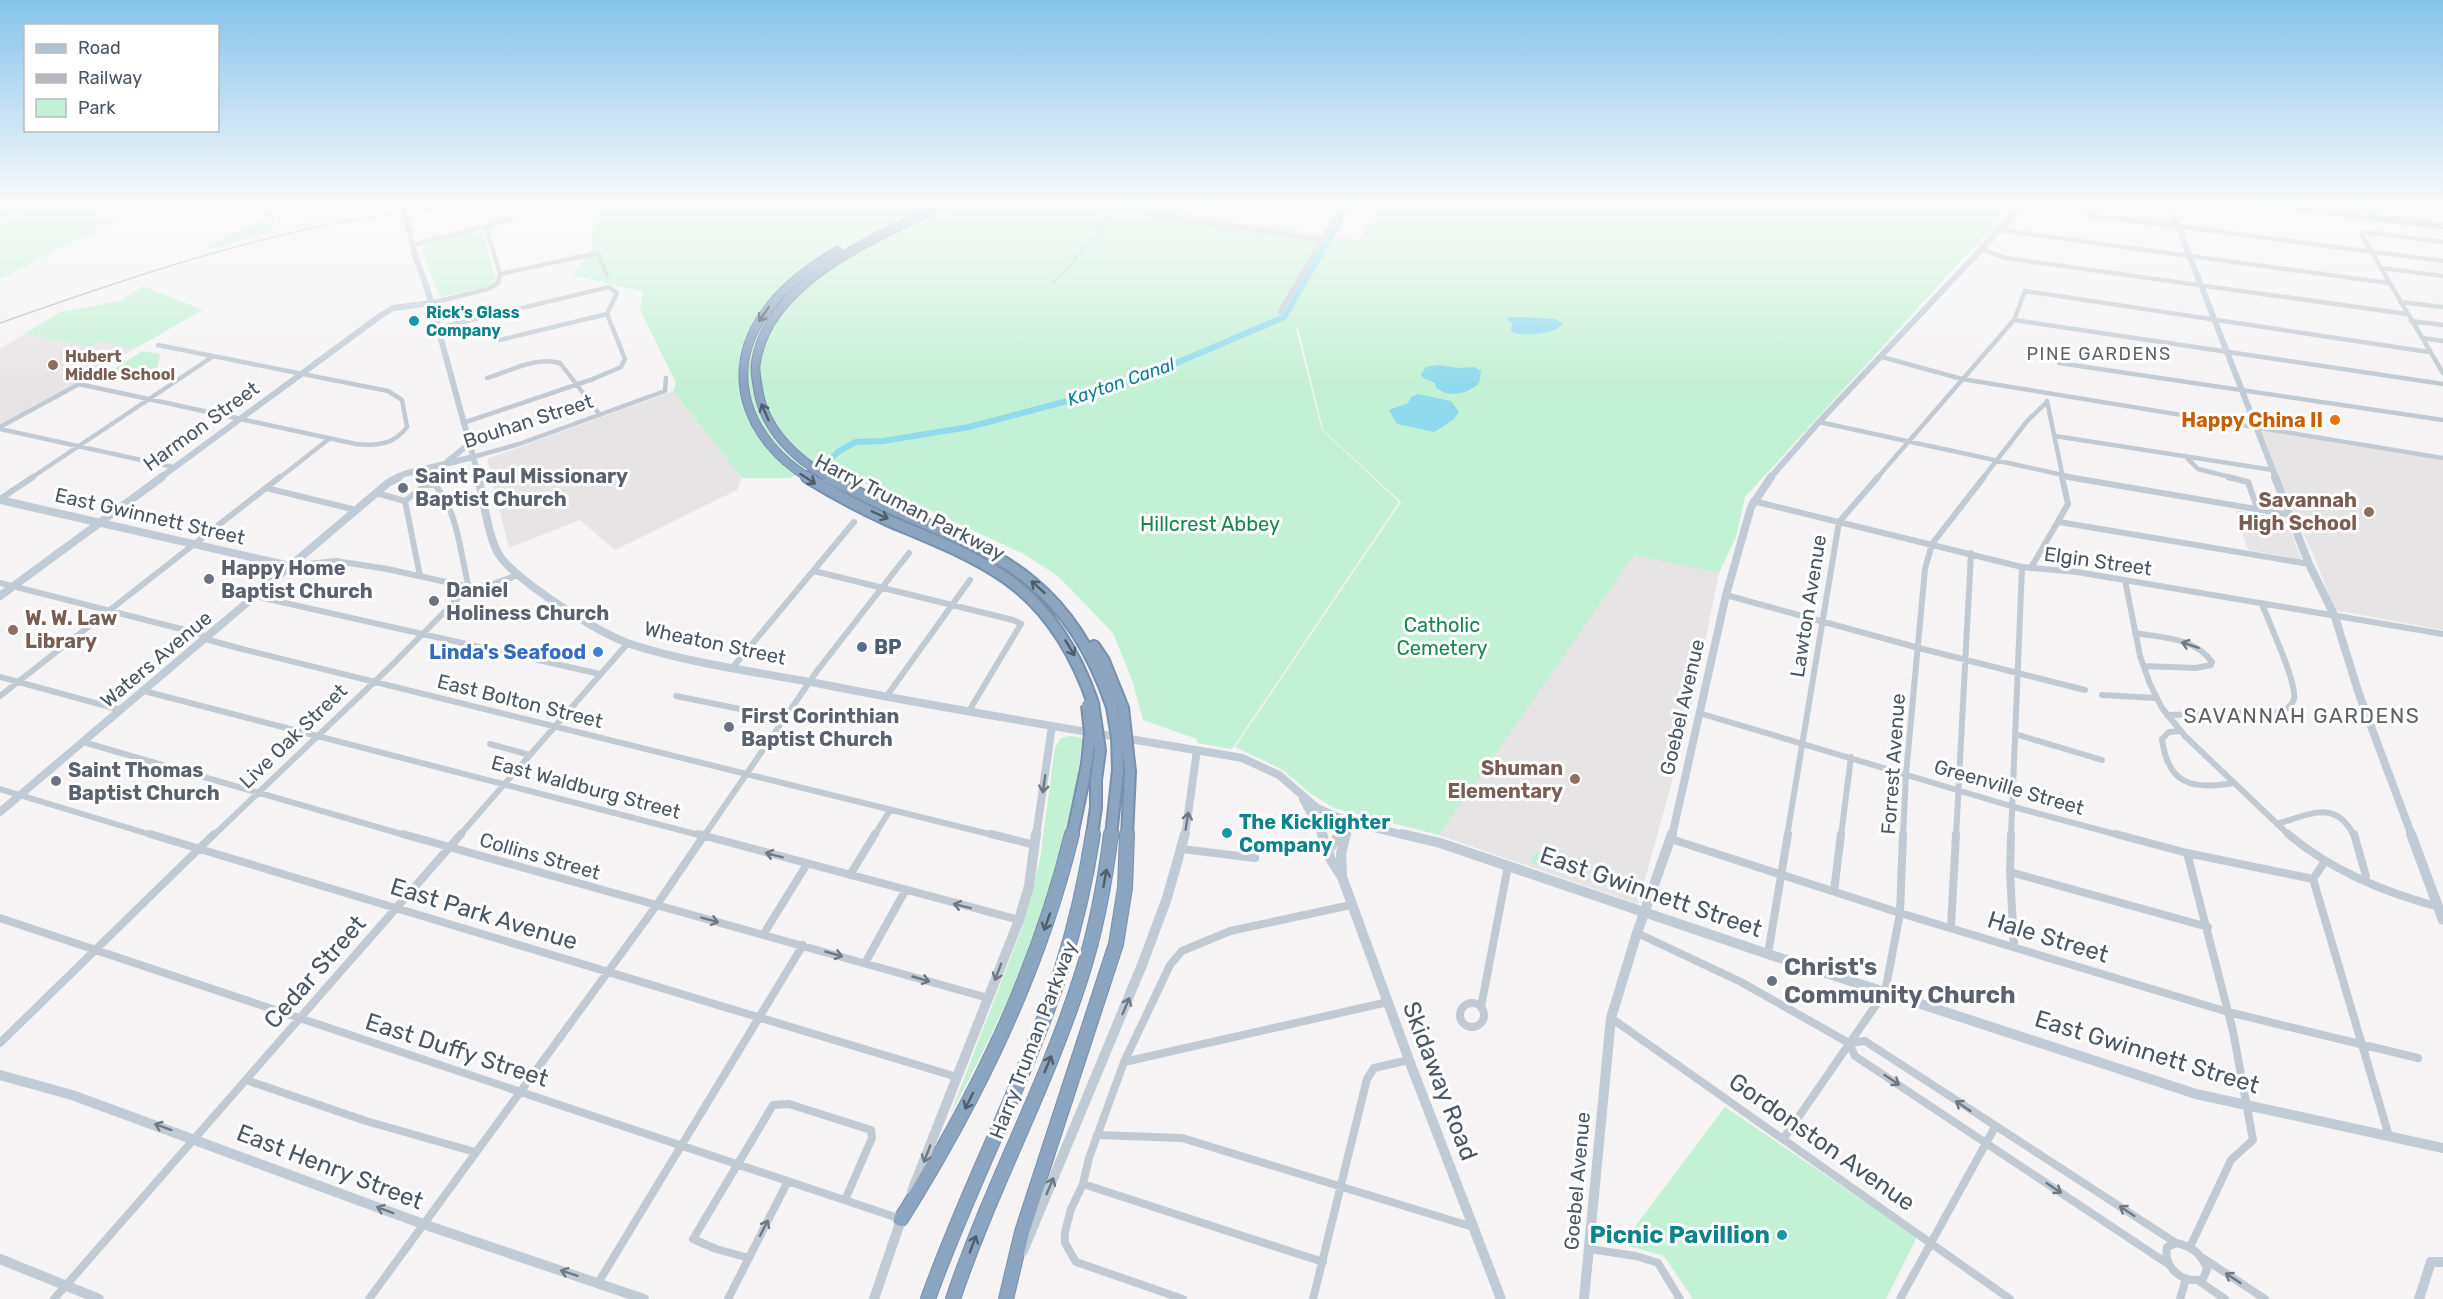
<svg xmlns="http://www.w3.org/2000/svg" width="2443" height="1299" viewBox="0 0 2443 1299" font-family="Rubik,sans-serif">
<rect width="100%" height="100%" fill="#f5f3f3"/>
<!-- education -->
<path fill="#e6e4e5" d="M199 311 79 381 0 425V349L61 312Z
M673 391 742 478 737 490 615 550 580 520 509 548 487 459Z
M2257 429 2443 459V630L2334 610 2318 566Z
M2235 510 2286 519 2301 559 2248 550Z
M1634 554 1719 573 1688 724 1638 904 1439 835Z"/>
<!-- green -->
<path fill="#c3f1d5" d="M29 203H46L127 215 0 279V218Z
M269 203 277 207 272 209 273 217 278 216 273 219 274 228 281 229 340 214 370 210 372 208C380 211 386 203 396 204L397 208 390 207 277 231 209 249 205 247 269 219 255 211 269 207Z
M720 203H1115L1359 241 1379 203H2007L2001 217 1745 497 1736 537 1719 573 1634 555 1439 835 1334 808 1310 793 1283 770 1235 747 1401 502 1323 430 1298 328 1296 329 1322 430 1399 502 1232 749 1197 743V739L1143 720 1132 680 1113 633 1059 577 1024 554 886 490 846 477 819 461 790 478H742L673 391 676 383 640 310 643 292 573 275 592 248 596 205 680 206Z
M477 232H483L496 280 486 287 440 297 421 248 432 242Z
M143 286 203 310 134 349 100 341 91 346 24 334 60 312 120 301Z
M142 351 160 354 158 367 129 377 110 372Z
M1071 736 1082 738C1072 872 1012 999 950 1115L1022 928 1040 860 1055 747 1061 738Z
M1537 852 1556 854 1566 863 1564 868 1557 870 1533 864 1531 858Z
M1725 1107 1917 1237 1886 1299H1693L1664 1256 1622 1244Z"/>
<!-- water -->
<path fill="#90daee" d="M1511 317 1555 319 1563 324C1555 334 1521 338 1511 331L1512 324 1507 319Z
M1438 365 1458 368 1475 367 1481 371C1480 376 1481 382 1477 385 1465 395 1447 397 1436 388L1435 383 1423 378 1421 374 1426 367Z
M1418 394 1451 401 1459 412 1453 420 1434 432 1397 424 1389 410 1408 403 1411 397Z"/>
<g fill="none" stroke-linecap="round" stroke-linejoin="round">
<!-- stream -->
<path stroke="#90daee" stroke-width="1.5" d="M1101 203 1114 205 1116 203
M1130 205 1204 217 1217 203
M1052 283 1064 273 1113 212"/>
<!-- canal -->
<path stroke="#90daee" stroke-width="6" d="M827 463 839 451 856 442 883 441 969 427 1094 394 1146 376 1284 317 1350 203"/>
<!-- highway-far2 casing -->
<g stroke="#7690ad" stroke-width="10">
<path id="highway-far2" d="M809 478C748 441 720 372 767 310 785 285 811 267 837 251
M830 478C796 460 764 429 758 389 757 381 754 370 756 362 769 279 881 235 948 203"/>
</g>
<!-- highway-far1 casing -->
<g stroke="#7690ad" stroke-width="14">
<path id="highway-far1" d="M807 477C833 493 859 507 887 520 927 537 970 553 1006 578 1049 608 1076 654 1093 703
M827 477C956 549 1056 544 1112 707
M1094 646 1104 661 1123 708
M1072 836 1087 764
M1092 836 1096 807V780
M1111 836 1118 770
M1127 836 1130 772"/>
</g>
<!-- highway casing -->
<g stroke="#7690ad" stroke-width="16">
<path id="highway" d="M901 1219C976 1099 1038 973 1072 834
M928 1299C968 1187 1025 1081 1062 968 1076 924 1086 879 1093 834
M953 1299C990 1189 1046 1087 1081 977 1096 931 1105 882 1111 834
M1006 1299 1022 1232 1116 944 1125 888 1127 834"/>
</g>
<!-- street-far2 -->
<path stroke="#c1cad2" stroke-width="4.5" d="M1076 203 1322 240
M2340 203 2344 213
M2084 214 2443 261
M1999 230 2388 283
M2443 242 2365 232 2361 234 2443 373
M413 245 517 218
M1982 249 2005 258 2407 314
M2381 268 2443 276
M500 274 598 253 607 276
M2400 302 2443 307
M431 303 488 289 498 283 500 274 486 227
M1280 312 1344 203
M2014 320 2443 384
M2411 321 2443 325
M438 328 609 287 617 293 607 314 625 359 621 367 593 379 463 423
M2422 338 2443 341
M500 340 607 314
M1882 357 1962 379 2443 458
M2059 363 2443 420
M487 378C511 371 535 356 560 363L600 415
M2047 401 2063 478
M1819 422 2077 478
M0 427 79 384 356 444C376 446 394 445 407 427L402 400 388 391 158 345
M0 429 173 467
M2055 436 2273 470
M2185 456 2198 469 2234 478
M473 457 519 444 665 391 666 378
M31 478 212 357
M279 478 329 439
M1877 478 2014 320 2025 291 2429 352
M1983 478 2028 420 2046 403"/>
<!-- street-far1 -->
<path stroke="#c1cad2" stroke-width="6" d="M2068 477 2291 515
M2228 477 2248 482 2258 510
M266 488 356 510
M376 493 405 501 420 576
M0 499 33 477
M405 501 425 485H435C458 512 460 551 468 584L465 586
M1753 501 2022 567 2077 572 2443 634
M2059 522 2309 564
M290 566 336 561 387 569 469 587 490 585 518 575
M2031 568 2068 504 2062 477
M814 571 1013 620 1021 624 969 711
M2125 580 2140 656 2150 684 2162 708 2185 736 2290 836
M0 583 201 634 205 639 242 649 997 836
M1726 595 1919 648 2085 690
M254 596 600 674
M2135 633C2163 638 2194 637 2212 662L2211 665 2196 668 2144 666
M733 667 854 522
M0 677 121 710
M144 691 703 836
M2102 695 2156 698
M0 696 280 477
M676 696 784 718
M886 697 970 580
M1699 713 2014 807 2122 836
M2167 715 2281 712C2287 709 2292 706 2294 699 2297 682 2269 623 2262 604
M2181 731 2169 732 2162 739C2168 785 2192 790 2234 783
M2015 734 2102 760
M83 742 408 836
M490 744 530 755
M0 789 155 836
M2277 824C2308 815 2336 798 2354 836
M213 836 391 666 469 587
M459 836 628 643
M704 836 817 671 909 553
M874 836 890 810
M1787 836 1839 522 1878 477
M1841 836 1851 757
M1903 836 1906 774 1925 569 1932 544 1984 477
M1956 836 1971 553
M2011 836 2022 567"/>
<!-- street -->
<path stroke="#c1cad2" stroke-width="8" d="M150 834 957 1077
M403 834 988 998
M698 834 1019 920
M991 834 1035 845
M2011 834 2010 872 2014 946
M2116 834 2187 853 2313 879
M2288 834C2332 871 2384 892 2439 907
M2354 834 2366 876 2364 880
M1671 839 1900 913 2228 1012 2418 1058
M1182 849 1255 858
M2187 853 2233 1031 2253 1140 2231 1160 2190 1247
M2325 861 2313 879 2389 1136
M2010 872 2208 927
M850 875 875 834
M1834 891 1841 834
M0 918 901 1219
M1951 927 1956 834
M1637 933 1741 982 1849 1043 1855 1056 2168 1264
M763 935 807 864
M1768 954 1788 834
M865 963 905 891
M1460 1015a12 12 0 1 1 24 0a12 12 0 1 1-24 0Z
M1481 1007 1508 866
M1611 1018 2010 1299
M0 1043 214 834
M1849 1043 1865 1041 2176 1243
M1124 1062 1388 1002
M246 1080 366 1121 475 1152
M1097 1135 1182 1138 1473 1227
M1784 1138 1885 992 1900 913 1903 834
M1083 1184 1323 1262
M2176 1243C2192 1246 2202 1254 2207 1269L2203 1279C2183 1284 2163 1268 2167 1247Z
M1589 1249 1636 1256 1658 1263 1680 1299
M749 1258 716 1249 693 1239 773 1105 789 1104 871 1130 872 1138 845 1200
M2203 1258 2265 1299
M2199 1281 2225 1299
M598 1283 803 945
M54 1299 461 834
M369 1299 656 906 705 834
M728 1299 788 1181
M1183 1299 1076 1262 1065 1243V1232L1071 1209 1083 1184 1089 1158 1124 1062 1170 965 1182 951 1230 931 1351 905
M1313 1299 1367 1079 1374 1068 1409 1060
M1900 1299 1995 1127
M2180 1299 2186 1279"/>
<!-- secondary-far2 -->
<path stroke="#c1cbd6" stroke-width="6" d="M403 203 415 256 427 288 479 478
M2009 203 2012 215
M2169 203 2276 478
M0 215 24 203
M448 461 469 444
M160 478 380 316 393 308 431 303
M396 478 404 474 473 457
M1770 478 1819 422 2019 209 2018 203"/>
<!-- secondary-far1 -->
<path stroke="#c1cbd6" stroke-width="8" d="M478 477C484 499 488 542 502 559 525 586 597 632 630 644 692 664 758 672 821 684 961 712 1102 734 1242 758L1279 775 1317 808 1349 822 1408 836
M2275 477 2309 564 2335 617 2359 694 2412 836
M0 500 290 566
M0 596 162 477
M1303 799 1323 836
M0 812 388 483 399 477
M1036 836 1052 726
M1185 836 1197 750
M1339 836 1345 827
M1345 836 1349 822
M1672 836 1726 595 1751 507 1771 477"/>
<!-- secondary -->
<path stroke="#c1cbd6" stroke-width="10" d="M1322 834 1331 860 1342 877 1409 1060 1501 1299
M1402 834 1440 843 1768 954 2196 1094 2443 1148
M2411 834 2443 920
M1329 849 1340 834
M1342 874 1341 853 1346 834
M0 1075 72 1095 423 1224 644 1299
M912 1191 1019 920 1029 886 1036 834
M1023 1251 1142 965 1167 898 1185 834
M0 1259 99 1299
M874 1299 902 1217
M1584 1299 1611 1018 1637 933 1672 834
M2419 1299 2431 1262H2443"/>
<!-- primary -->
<path stroke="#b3c2d1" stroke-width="7" d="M2260 203 2443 226
M2349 203 2379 212"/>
<!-- highway-far2 -->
<use href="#highway-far2" stroke="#8ba5c1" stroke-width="8"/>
<!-- highway-far1 -->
<use href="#highway-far1" stroke="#8ba5c1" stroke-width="10"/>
<!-- highway -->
<use href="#highway" stroke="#8ba5c1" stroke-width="14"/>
<!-- rail -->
<path stroke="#b5b8bd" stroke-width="1.5" d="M589 203 663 205 704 203
M0 323C119 281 239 240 363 218 405 210 448 207 490 203"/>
<!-- highway-bridge casing -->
<g stroke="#7690ad" stroke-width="14" stroke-linecap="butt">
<path id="highway-bridge" d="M1093 703 1100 750 1096 780
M1087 705 1090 733 1087 764
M1112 707 1117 737 1118 770
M1123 708 1130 772"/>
</g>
<!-- highway-bridge -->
<use href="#highway-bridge" stroke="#8ba5c1" stroke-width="10"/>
</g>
<!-- one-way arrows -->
<defs><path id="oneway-shaft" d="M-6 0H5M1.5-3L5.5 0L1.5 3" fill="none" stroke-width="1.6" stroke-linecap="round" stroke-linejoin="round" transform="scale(1.5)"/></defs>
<g stroke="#505e6b">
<use href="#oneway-shaft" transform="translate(764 314) rotate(125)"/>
<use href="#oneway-shaft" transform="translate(765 412) rotate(-114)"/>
<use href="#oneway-shaft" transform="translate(808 479) rotate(33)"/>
<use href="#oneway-shaft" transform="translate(880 515) rotate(24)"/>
<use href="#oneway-shaft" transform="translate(1038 587) rotate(-138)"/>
<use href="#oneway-shaft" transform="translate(1070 648) rotate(59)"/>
<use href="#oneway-shaft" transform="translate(1105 878) rotate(-80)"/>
<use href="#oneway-shaft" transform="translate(1047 922) rotate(109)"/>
<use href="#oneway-shaft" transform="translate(1048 1064) rotate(-67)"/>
<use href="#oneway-shaft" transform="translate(969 1101) rotate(116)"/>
<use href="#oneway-shaft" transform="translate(973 1244) rotate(-69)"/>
</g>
<g stroke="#6e7983">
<use href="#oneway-shaft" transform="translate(2190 645) rotate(-162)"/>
<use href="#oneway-shaft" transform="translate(774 855) rotate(-165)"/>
<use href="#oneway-shaft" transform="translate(962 906) rotate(-166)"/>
<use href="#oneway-shaft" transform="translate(710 920) rotate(15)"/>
<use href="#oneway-shaft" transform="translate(834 954) rotate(16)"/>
<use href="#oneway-shaft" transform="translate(921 979) rotate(16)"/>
<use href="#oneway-shaft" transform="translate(1892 1080) rotate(33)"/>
<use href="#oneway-shaft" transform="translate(1963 1106) rotate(-146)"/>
<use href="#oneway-shaft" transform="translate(2054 1188) rotate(34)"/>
<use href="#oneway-shaft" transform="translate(2127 1211) rotate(-147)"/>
<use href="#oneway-shaft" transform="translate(764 1228) rotate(-63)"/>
<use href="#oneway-shaft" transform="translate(2233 1278) rotate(-147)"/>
</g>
<g stroke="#6e7984">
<use href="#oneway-shaft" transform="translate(1044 784) rotate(98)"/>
<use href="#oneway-shaft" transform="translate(1187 821) rotate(-81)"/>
<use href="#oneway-shaft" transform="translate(998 972) rotate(111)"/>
<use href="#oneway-shaft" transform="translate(1126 1006) rotate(-67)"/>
<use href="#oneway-shaft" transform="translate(163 1127) rotate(-160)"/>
<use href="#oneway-shaft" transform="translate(927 1154) rotate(111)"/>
<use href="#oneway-shaft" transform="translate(1050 1186) rotate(-67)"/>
<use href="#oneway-shaft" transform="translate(385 1210) rotate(-159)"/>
<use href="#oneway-shaft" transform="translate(569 1273) rotate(-162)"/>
</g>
<!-- sky -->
<linearGradient id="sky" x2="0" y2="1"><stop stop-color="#85c3ea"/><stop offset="0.53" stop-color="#fafafa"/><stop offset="1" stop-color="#fafafa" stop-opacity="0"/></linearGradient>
<rect width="2443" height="385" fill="url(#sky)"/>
<!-- markers -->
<g fill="#0f9aa8" stroke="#fff" stroke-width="2">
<circle cx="414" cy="321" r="6"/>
<circle cx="1227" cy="833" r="6"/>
<circle cx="1782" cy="1235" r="6"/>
</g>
<g fill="#8d6e63" stroke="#fff" stroke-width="2">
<circle cx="53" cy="365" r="6"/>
<circle cx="2369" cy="512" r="6"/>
<circle cx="13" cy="630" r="6"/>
<circle cx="1575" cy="779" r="6"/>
</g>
<circle fill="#e8710a" stroke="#fff" stroke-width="2" cx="2335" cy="420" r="6"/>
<g fill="#6b7280" stroke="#fff" stroke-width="2">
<circle cx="403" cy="488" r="6"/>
<circle cx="209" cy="579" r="6"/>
<circle cx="434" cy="601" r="6"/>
<circle cx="729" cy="727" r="6"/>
<circle cx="56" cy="781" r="6"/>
<circle cx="1772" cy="981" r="6"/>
</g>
<circle fill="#5c6f8a" stroke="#fff" stroke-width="2" cx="862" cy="647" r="6"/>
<circle fill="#3f7fe0" stroke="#fff" stroke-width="2" cx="598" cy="652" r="6"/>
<g text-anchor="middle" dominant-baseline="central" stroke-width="6" stroke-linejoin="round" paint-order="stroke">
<!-- far-culture labels -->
<g font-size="16" font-weight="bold" fill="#0d838f" stroke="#fff" text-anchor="start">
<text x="426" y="312">Rick's Glass<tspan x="426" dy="18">Company</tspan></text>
</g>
<!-- far-education labels -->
<g font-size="16" font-weight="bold" fill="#785e54" stroke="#fff" text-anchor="start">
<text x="65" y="356">Hubert<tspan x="65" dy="18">Middle School</tspan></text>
</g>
<!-- far-neighbourhood labels -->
<g font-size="18" letter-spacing="1.5" fill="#5f6368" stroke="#fff">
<text x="2099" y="354">PINE GARDENS</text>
</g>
<!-- far-water labels -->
<g font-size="18" font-style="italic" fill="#0c7c9b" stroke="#fff">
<text transform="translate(1121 382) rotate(-19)">Kayton Canal</text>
</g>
<!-- food labels -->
<g font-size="20" font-weight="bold" fill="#c56008" stroke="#fff" text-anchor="end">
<text x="2323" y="420">Happy China II</text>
</g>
<!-- street labels -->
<g font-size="20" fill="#4a5661" stroke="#fff">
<text transform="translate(528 421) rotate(-18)">Bouhan Street</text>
<text transform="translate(201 426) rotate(-36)">Harmon Street</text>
<text transform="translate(910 507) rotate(27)">Harry Truman Parkway</text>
<text transform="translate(150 516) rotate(13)">East Gwinnett Street</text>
<text transform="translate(2098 561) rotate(8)">Elgin Street</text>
<text transform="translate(1808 606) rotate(-81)">Lawton Avenue</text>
<text transform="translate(715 643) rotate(12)">Wheaton Street</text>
<text transform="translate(156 659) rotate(-40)">Waters Avenue</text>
<text transform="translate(520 701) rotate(14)">East Bolton Street</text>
<text transform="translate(1682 707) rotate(-77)">Goebel Avenue</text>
<text transform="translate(293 736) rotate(-44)">Live Oak Street</text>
<text transform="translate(1893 764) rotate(-86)">Forrest Avenue</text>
<text transform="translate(586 787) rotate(15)">East Waldburg Street</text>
<text transform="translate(2009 787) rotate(16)">Greenville Street</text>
<text transform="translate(540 856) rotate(16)">Collins Street</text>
<text transform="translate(1033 1040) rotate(-69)">Harry Truman Parkway</text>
<text transform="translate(1577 1181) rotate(-85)">Goebel Avenue</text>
</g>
<!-- worship labels -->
<g font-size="20" font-weight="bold" fill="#5b616d" stroke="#fff" text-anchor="start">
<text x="415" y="476">Saint Paul Missionary<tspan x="415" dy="23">Baptist Church</tspan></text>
<text x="221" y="568">Happy Home<tspan x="221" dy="23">Baptist Church</tspan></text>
<text x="446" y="590">Daniel<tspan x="446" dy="23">Holiness Church</tspan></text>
<text x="741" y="716">First Corinthian<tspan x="741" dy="23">Baptist Church</tspan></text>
<text x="68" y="770">Saint Thomas<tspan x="68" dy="23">Baptist Church</tspan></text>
</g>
<!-- education labels -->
<g font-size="20" font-weight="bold" fill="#785e54" stroke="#fff" text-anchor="end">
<text x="2357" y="500">Savannah<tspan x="2357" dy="23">High School</tspan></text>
<text x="25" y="618" text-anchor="start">W. W. Law<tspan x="25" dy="23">Library</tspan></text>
<text x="1563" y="768">Shuman<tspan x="1563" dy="23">Elementary</tspan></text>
</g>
<!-- park labels -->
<g font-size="20" fill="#17864f" stroke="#fff">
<text x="1210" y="524">Hillcrest Abbey</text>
<text x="1442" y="625">Catholic<tspan x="1442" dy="23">Cemetery</tspan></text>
</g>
<!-- service labels -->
<g font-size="20" font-weight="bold" fill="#4e5e75" stroke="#fff" text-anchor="start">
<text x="874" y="647">BP</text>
</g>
<!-- shop labels -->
<g font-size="20" font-weight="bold" fill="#366cbe" stroke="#fff" text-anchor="end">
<text x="586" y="652">Linda's Seafood</text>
</g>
<!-- culture labels -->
<g font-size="20" font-weight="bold" fill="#0d838f" stroke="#fff" text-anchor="start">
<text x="1239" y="822">The Kicklighter<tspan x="1239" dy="23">Company</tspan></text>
</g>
<!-- neighbourhood labels -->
<g font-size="21" letter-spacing="1.5" fill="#5f6368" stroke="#fff">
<text x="2302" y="715">SAVANNAH GARDENS</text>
</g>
<!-- near-street labels -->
<g font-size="24" fill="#4a5661" stroke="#fff">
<text transform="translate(1651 892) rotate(19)">East Gwinnett Street</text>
<text transform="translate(484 914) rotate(17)">East Park Avenue</text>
<text transform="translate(2048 937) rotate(17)">Hale Street</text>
<text transform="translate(315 972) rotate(-49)">Cedar Street</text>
<text transform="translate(457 1050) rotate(18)">East Duffy Street</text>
<text transform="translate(2147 1052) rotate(17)">East Gwinnett Street</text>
<text transform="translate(1440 1081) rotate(69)">Skidaway Road</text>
<text transform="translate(1822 1142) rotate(35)">Gordonston Avenue</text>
<text transform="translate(330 1167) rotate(21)">East Henry Street</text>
</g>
<!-- near-worship labels -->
<g font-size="24" font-weight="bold" fill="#5b616d" stroke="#fff" text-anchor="start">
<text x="1784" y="967">Christ's<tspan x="1784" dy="28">Community Church</tspan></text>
</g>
<!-- near-culture labels -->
<g font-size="24" font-weight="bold" fill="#0d838f" stroke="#fff" text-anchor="end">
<text x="1770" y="1235">Picnic Pavillion</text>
</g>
</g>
<!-- legend -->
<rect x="24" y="24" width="195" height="108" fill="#ffffff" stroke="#b7bbc0" stroke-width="1.5"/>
<rect x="36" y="44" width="30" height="9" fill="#b3c2d1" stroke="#b7bbc0" stroke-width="1.5"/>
<text x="78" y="54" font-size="18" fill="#4a5661">Road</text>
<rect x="36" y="74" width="30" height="9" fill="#b5b8bd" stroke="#b7bbc0" stroke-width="1.5"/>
<text x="78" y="84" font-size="18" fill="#4a5661">Railway</text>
<rect x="36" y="99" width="30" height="18" fill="#c3f1d5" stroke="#b7bbc0" stroke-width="1.5"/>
<text x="78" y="114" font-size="18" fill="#4a5661">Park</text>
</svg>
